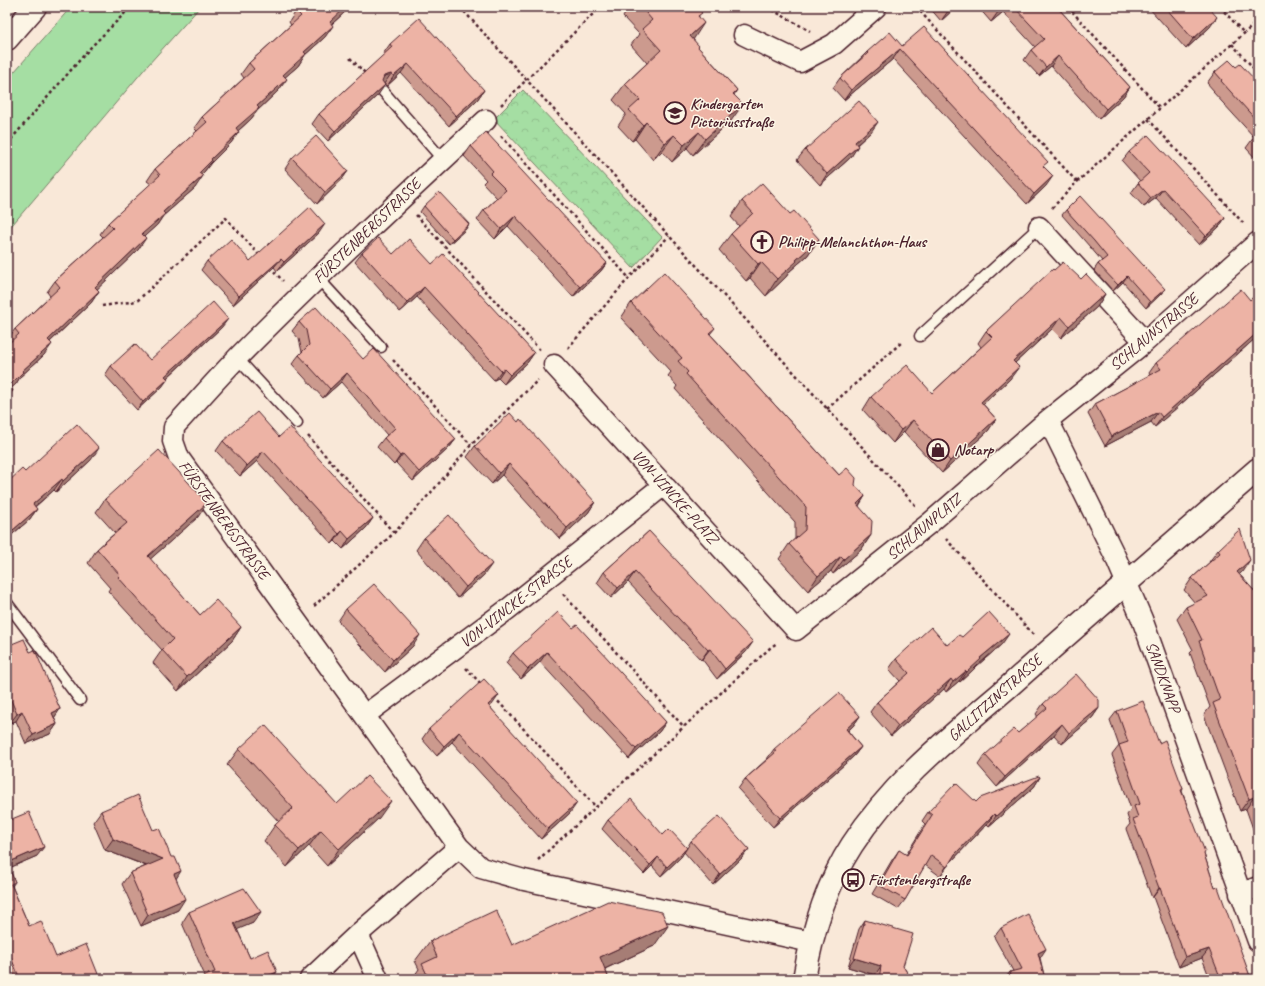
<svg xmlns="http://www.w3.org/2000/svg" width="1265" height="986" viewBox="0 0 1265 986" font-family="Caveat,sans-serif">
<defs>
<pattern id="park-crowns" width="20" height="18" patternUnits="userSpaceOnUse"><rect width="20" height="18" fill="#a5dea3"/><path d="M2 6a3 3 0 1 1 6 0M12 15a3 3 0 1 1 6 0" fill="none" stroke="#90be8c"/></pattern>
</defs>
<rect width="100%" height="100%" fill="#f9e8d8"/>
<filter id="ink" filterUnits="userSpaceOnUse"><feTurbulence type="fractalNoise" baseFrequency=".025" numOctaves="2"/><feDisplacementMap in="SourceGraphic" scale="8" xChannelSelector="R" yChannelSelector="G"/><feConvolveMatrix kernelMatrix="1 2 1 2 8 2 1 2 1" color-interpolation-filters="sRGB"/></filter>
<g filter="url(#ink)">
<!-- grass -->
<path fill="#a5dea3" stroke="#787e67" d="M71 7H200L148 65 7 231V80Z"/>
<!-- park -->
<path fill="url(#park-crowns)" stroke="#787e67" d="M523 90 662 237 633 268 494 119Z"/>
<g fill="none" stroke-linecap="round" stroke-linejoin="round">
<!-- lane casing -->
<g stroke="#4a1f2b" stroke-width="13">
<path id="lane" d="M382 90 443 160
M318 278 381 347
M920 336 1039 227
M237 358 297 423
M7 603 80 700"/>
</g>
<!-- street casing -->
<g stroke="#4a1f2b" stroke-width="23">
<path id="street" d="M744 35 800 62 834 44 876 7
M486 120C402 198 318 276 238 357 216 380 195 404 174 427L173 441 179 458 459 847 481 868 524 880 811 942
M1039 227 1145 342
M554 365 796 630 931 522 1048 420 1145 342 1258 242
M1048 420 1115 556 1142 619 1258 941
M365 715 508 609 664 485
M1240 894 1258 887
M358 934 378 979
M310 979 358 934 459 847"/>
</g>
<!-- secondary casing -->
<g stroke="#4a1f2b" stroke-width="25">
<path id="secondary" d="M7 39 35 7
M804 979C812 932 826 885 852 845 893 782 951 736 1007 688 1090 614 1174 542 1258 469"/>
</g>
<!-- path -->
<path stroke="#4a1f2b" stroke-width="2.5" stroke-dasharray="3 3" stroke-linecap="butt" d="M460 7 916 506
M767 7 810 31
M916 7 1077 182
M1068 7 1160 108
M1220 7 1244 33
M1232 44 1258 73
M350 58 366 74
M501 105 600 7
M1148 119 1245 225
M501 136 629 278
M7 144 91 47 131 7
M1052 208 1077 182 1258 21
M416 215 540 350
M270 267 283 281
M102 306 137 301 226 218 260 256
M568 348 629 278 669 236
M393 360 471 445
M827 409 903 341
M308 436 394 533
M946 539 1033 634
M563 594 684 727
M314 606 394 533 435 488 471 445 538 380
M466 668 482 685
M494 697 596 807
M538 860 770 648 777 643"/>
<!-- lane -->
<use href="#lane" stroke="#fcf5e5" stroke-width="10"/>
<!-- street -->
<use href="#street" stroke="#fcf5e5" stroke-width="20"/>
<!-- secondary -->
<use href="#secondary" stroke="#fcf5e5" stroke-width="22"/>
</g>
<!-- wall -->
<path fill="#cc9a8e" stroke="#4a1f2b" d="M300 7H349L345 12 332 24 325 37 305 55 298 66 285 77 279 90 257 111 251 119 238 131 231 143 210 164 204 172 201 175 195 188 163 216 157 225 144 236 138 250 97 289 99 291 91 303 50 342 44 355 20 377 16 384 11 388 13 390 7 399V345L9 343 7 340 15 329 50 296 47 292 55 281 103 237 100 234 108 223 151 184 147 181 155 169 197 131 194 128 202 117 244 78 241 74 249 63 291 25 289 22 296 11Z
M629 7H697L699 17 693 39 698 47 737 90 734 95 731 121 693 155 687 148 672 162 662 151 653 160 635 139 632 141 618 126 626 114 613 100 625 84 647 63 631 45 639 34 623 17Z
M929 7H956L941 21Z
M978 7H1057L1130 87 1123 97 1099 119 1051 66 1039 76 1024 60 1031 50 1035 47 1003 12 991 22Z
M1148 7H1208L1210 27 1186 49Z
M390 44 484 90 477 100 449 126 401 73 387 86 384 84 378 95 328 141 312 124 319 114 384 55 383 54Z
M902 46 1044 167 1046 186 1027 204 893 59 844 100 833 88 840 78 863 56 867 52Z
M1236 67 1258 83V161L1246 148 1254 137 1213 92 1214 91 1207 83 1215 72Z
M871 132 857 145 851 157 820 185 797 160 805 150Z
M471 146 607 263 600 272 573 297 508 226 495 239 477 220 484 210 497 198 483 183 486 180 464 156Z
M1129 152 1225 218 1219 227 1199 245 1156 198 1144 207 1131 193 1138 183 1140 181 1122 161Z
M292 158 348 171 340 182 317 204 285 169Z
M742 201 790 214 819 239 807 256 790 271 786 277 766 296 750 278 746 281 719 250 731 234 739 226 731 217Z
M424 206 469 224 465 230 449 244 420 212Z
M1066 210 1161 294 1146 308 1123 282 1113 291 1094 270 1098 264 1102 261 1090 247 1062 215Z
M319 233 277 271 274 267 233 305 201 270 207 261H250Z
M362 253 393 254 432 264 534 353 527 363 504 384 498 378 494 380 417 297 400 312 355 262Z
M1054 270 1081 279 1105 294 1097 307 1061 338 1052 329 1015 363 1010 379 983 404 996 419 988 431 942 473 904 432 893 443 863 410 871 397 932 393 981 347 978 343 986 331Z
M1258 293V336L1155 427 1151 422 1105 446 1088 414 1095 404 1150 375 1149 373 1156 363 1250 300Z
M631 303 715 328 710 334 839 475 855 485 865 496 859 506 871 535 861 550 833 574 831 571 808 591 779 559 789 544 795 539V522L675 389 677 386 668 376 671 372 621 318Z
M299 322 363 359 456 439 449 448 413 481 396 463 394 465 377 447 384 438 387 435 341 382 323 398 292 364 299 355 302 352 299 339 292 331Z
M222 327 167 378 162 387 137 410 105 375 111 366 150 360Z
M279 437 373 518 366 528 343 549 335 541 332 544 257 461 240 476 216 451 223 441Z
M475 446 595 502 588 513 560 539 502 475 492 484 467 457Z
M91 460 56 492 54 490 35 507 37 509 29 520 7 539V483L25 472Z
M105 499 198 517 150 559 200 615 241 627 232 641 178 691 153 663 162 650 108 591 110 588 88 563 97 549 115 533 96 512Z
M649 531 746 652 717 679 702 659 701 660 628 582 611 598 597 583 604 572Z
M424 538 484 575 458 598 416 550Z
M1218 550 1242 572 1239 574 1258 595V843L1246 809 1240 811 1204 715 1210 707 1190 653 1193 650 1177 619 1186 607 1195 603 1184 590 1192 578 1210 562H1209Z
M346 609 413 646 385 672 338 621Z
M573 628 666 722 659 732 629 759 540 662 521 679 506 663 513 653Z
M962 637 1002 644 978 665 974 669 960 682 959 681 946 692 944 689 891 736 870 712 877 702 900 681 889 669 896 659 947 645Z
M7 646 30 652 60 709 54 718 57 724 50 734 26 744 16 721 10 723 7 716Z
M1043 704 1099 708 1092 718 1062 744 1054 735 997 787 978 765 985 755 1018 733 1038 717 1036 714Z
M492 705 490 707 570 813 541 839 452 742 437 756 422 739 429 729Z
M1117 711 1159 743 1183 789 1182 791 1204 854 1215 888 1251 979H1210L1202 958 1179 967 1153 897 1152 898 1126 829 1130 824 1127 815 1131 809 1112 755 1119 746 1110 720Z
M860 716 853 726 848 731 861 747 854 756 773 827 738 789 745 779 767 759 774 749Z
M239 749 337 804 379 818 327 866 309 846 287 867 264 841 275 825 279 822 227 765Z
M1040 777 1034 787 989 826 987 824 949 864 940 876 925 865 905 900 898 909 872 894 892 860 899 850 906 855 925 824 922 821 928 812 976 802Z
M101 811 153 830 176 878 178 910 141 926 122 884 130 873 146 866 105 850 93 822Z
M608 820 663 835 687 848 691 841 749 849 741 859 713 885 684 852 681 857 661 876 652 866 644 874 602 829Z
M7 821 37 856 9 868 15 882 12 886 29 926 56 957 100 979H9L7 973Z
M189 912 253 923 237 929 250 958 205 976 182 923Z
M865 920 903 966 911 979H874L875 975 848 967 859 929Z
M1001 928 1040 958 1045 979H1005L1010 972 1013 971 994 937Z
M430 941 512 945 654 946 605 969 609 979H412L419 969 415 961Z"/>
<!-- shaded-wall -->
<path fill="#a67d74" stroke="#4a1f2b" d="M345 7H349L345 12 322 33 330 22Z
M952 7H956L941 21 948 11Z
M1004 7H1006L1003 12 991 22 998 12Z
M1217 17 1210 27 1186 49 1193 39Z
M704 23 693 40 690 36Z
M333 26 325 37 305 55 298 66 275 86 283 75 304 52Z
M900 49 893 59 844 100 851 90Z
M1058 56 1051 66 1039 76 1046 67Z
M408 64 401 73 387 86 394 76Z
M391 74 384 84 377 85 384 76Z
M287 79 279 90 257 111 251 119 228 140 236 128 257 106Z
M385 85 378 95 328 141 335 131Z
M1130 87 1123 97 1099 119 1106 109Z
M484 90 477 100 449 126 456 116Z
M743 104 731 121 693 155 705 139Z
M646 122 635 139 632 141 643 125Z
M878 122 871 132 847 153 855 142Z
M239 132 231 143 210 164 204 172 191 184 199 173 211 159Z
M699 132 687 148 672 162 684 145Z
M674 135 662 151 653 160 665 143Z
M858 146 851 157 820 185 827 174Z
M348 171 340 182 317 204 325 192Z
M203 176 195 188 163 216 157 225 134 246 142 234 163 212Z
M1053 176 1046 186 1027 204 1034 194Z
M1163 189 1156 198 1144 207 1151 198Z
M515 216 508 226 495 239 501 229Z
M1225 218 1219 227 1199 245 1206 236Z
M325 224 319 233 277 271 284 262Z
M469 224 465 230 449 244 453 239Z
M146 238 138 250 87 299 95 287Z
M819 239 807 256 790 271 786 277 766 296 777 279 796 260Z
M281 259 274 267 233 305 239 296Z
M761 262 750 278 746 281 758 264Z
M607 263 600 272 573 297 580 287Z
M1127 276 1123 282 1113 291 1118 285Z
M424 287 417 297 400 312 407 303Z
M1165 289 1161 294 1146 308 1150 302Z
M99 291 91 303 40 351 48 340Z
M1105 294 1097 307 1061 338 1069 326Z
M1061 317 1052 329 1004 373 1013 361Z
M228 319 222 327 159 385 165 376Z
M1258 332V336L1155 427 1162 417Z
M52 344 44 355 20 377 16 384 7 392 9 386 22 371Z
M534 353 527 363 504 384 510 375Z
M1019 367 1010 379 972 414 981 402Z
M504 369 498 378 494 380 501 371Z
M347 373 341 382 323 398 330 389Z
M168 379 162 387 137 410 143 402Z
M13 390 7 399V396Z
M1158 412 1151 422 1105 446 1112 436Z
M996 419 988 431 942 473 950 461Z
M913 420 904 432 893 443 901 430Z
M456 439 449 448 413 481 419 472Z
M99 448 91 460 56 492 63 481Z
M263 451 257 461 240 476 247 466Z
M403 454 396 463 394 465 400 456Z
M509 464 502 475 492 484 499 473Z
M62 479 54 490 25 515 33 504Z
M865 496 855 511 857 504Z
M595 502 588 513 560 539 567 528Z
M207 503 198 517 138 570 148 556Z
M37 509 29 520 7 539V538L13 530Z
M373 518 366 528 343 549 349 539Z
M342 531 335 541 332 544 339 534Z
M871 535 861 550 833 574 844 559Z
M841 556 831 571 808 591 818 576Z
M1250 560 1242 572 1229 584 1237 572Z
M492 564 484 575 458 598 466 587Z
M635 572 628 582 611 598 618 588Z
M241 627 232 641 178 691 187 677Z
M1009 634 1002 644 978 665 974 669 960 682 967 672 980 658Z
M420 635 413 646 385 672 393 660Z
M753 642 746 652 717 679 725 669Z
M710 649 702 659 701 660 708 650Z
M547 652 540 662 521 679 528 669Z
M966 671 959 681 946 692 953 682Z
M951 679 944 689 891 736 898 726Z
M499 695 492 705 481 715 488 705Z
M1099 708 1092 718 1062 744 1069 733Z
M60 709 54 718 52 713Z
M22 711 16 721 10 723 17 714Z
M860 716 853 726 839 738 846 729Z
M666 722 659 732 629 759 636 749Z
M57 724 50 734 26 744 33 735Z
M1062 724 1054 735 997 787 1005 777Z
M459 732 452 742 437 756 444 746Z
M861 747 854 756 773 827 780 818Z
M1040 777 1034 787 989 826 996 816Z
M1254 797 1246 809 1240 811 1249 799Z
M391 801 379 818 327 866 339 849Z
M577 803 570 813 541 839 548 829Z
M994 814 987 824 949 864 940 876 955 854Z
M321 830 309 846 287 867 299 850Z
M113 839 163 859 155 869 105 850Z
M44 847 37 856 7 869V863Z
M687 848 681 857 661 876 667 867Z
M749 849 741 859 713 885 720 874Z
M658 857 652 866 644 874 650 865Z
M181 871 174 882V874Z
M1159 888H1160L1153 897 1152 898Z
M185 899 178 910 141 926 148 915Z
M261 912 253 923 227 934 234 923Z
M668 926 654 946 585 978 600 957Z
M1046 949 1040 958 1038 953Z
M1209 949 1202 958 1179 967 1185 957Z
M854 958 881 966 875 975 848 967Z
M277 972 272 979H260Z"/>
<!-- building -->
<path fill="#edb3a5" stroke="#4a1f2b" d="M300 7H346L330 22 333 26 304 52 306 54 283 75 287 79 257 106 259 108 236 128 239 132 211 159 212 160 199 173 203 176 163 212 165 214 142 234 146 238 95 287 99 291 48 340 52 344 22 371 23 372 9 386 13 390 7 396V345L19 334 15 329 60 287 55 281 113 228 108 223 160 175 155 169 207 122 202 117 254 69 249 63 301 16 296 11Z
M641 7H697L702 13 698 16 704 23 690 36 699 46 698 47 737 90 733 94 743 104 705 139 699 132 684 145 674 135 665 143 646 122 643 125 629 110 640 100 625 84 661 50 642 29 652 20Z
M945 7H952L948 11Z
M993 7H1004L998 12Z
M1014 7H1057L1130 87 1106 109 1058 56 1046 67 1031 50 1044 39Z
M1165 7H1208L1217 17 1193 39Z
M419 18 484 90 456 116 408 64 394 76 391 74 384 76 382 81 385 85 335 131 319 114 392 47 390 44Z
M924 27 1048 162 1043 166 1053 176 1034 194 900 49 851 90 840 78 868 53 867 52 890 32 902 46Z
M1229 60 1236 67 1240 64 1258 83V122L1221 81 1222 80 1215 72Z
M859 101 878 122 855 142 858 146 827 174 805 150Z
M486 132 607 263 580 287 515 216 501 229 484 210 506 190 490 174 493 171 471 146Z
M1258 134V142L1254 137Z
M1148 135 1225 218 1206 236 1163 189 1151 198 1138 183 1149 173 1129 152Z
M316 136 348 171 325 192 292 158Z
M762 183 790 214 794 211 819 239 796 260 797 261 777 279 761 262 758 264 731 234 753 213 742 201Z
M439 192 469 224 453 239 424 206Z
M1080 196 1165 289 1150 302 1127 276 1118 285 1098 264 1107 257 1094 241 1066 210Z
M310 207 325 224 284 262 281 259 239 296 207 261 231 239 250 261Z
M378 238 393 254 409 239 432 264 443 254 534 353 510 375 504 369 501 371 424 287 407 303 362 253Z
M1063 262 1081 279 1086 274 1105 294 1069 326 1061 317 1013 361 1019 367 981 402 996 419 950 461 913 420 901 430 871 397 907 365 932 393 992 337 986 331 1053 269 1054 270Z
M664 272 715 328 709 333 839 475 847 468 856 478 855 485 865 496 857 504 872 521 871 535 844 559 841 556 818 576 789 544 805 530 806 507 686 374 688 372 678 361 682 358 631 303Z
M1241 289 1250 300 1258 293V332L1162 417 1158 412 1112 436 1095 404 1161 369 1156 363Z
M213 302 228 319 165 376 168 379 143 402 111 366 135 344 150 360Z
M316 307 363 359 374 349 456 439 419 472 403 454 400 456 384 438 395 428 347 373 330 389 299 355 309 345 306 330 299 322Z
M257 412 279 437 290 427 373 518 349 539 342 531 339 534 263 451 247 466 223 441Z
M510 413 518 422 520 419 595 502 567 528 509 464 499 473 475 446Z
M77 424 99 448 63 481 62 479 33 504 37 509 13 530 7 524V483L22 469 25 472Z
M159 450 207 503 148 556 200 615 216 600 241 627 187 677 162 650 173 639 118 577 120 575 97 549 127 523 105 499Z
M449 515 492 564 466 587 424 538Z
M1240 529 1250 560 1237 572 1258 595V808L1254 797 1249 799 1213 703 1220 700 1199 641 1202 640 1186 607 1208 596 1192 578 1220 553 1218 550Z
M649 531 753 642 725 669 710 649 708 650 635 572 618 588 604 572Z
M374 584 420 635 393 660 346 609Z
M558 612 573 628 577 625 666 722 636 749 547 652 528 669 513 653Z
M989 612 1009 634 980 658 981 659 967 672 966 671 953 682 951 679 898 726 877 702 909 673 896 659 931 627 947 645 959 635 962 637Z
M24 639 30 652 35 650 60 709 52 713 57 724 33 735 22 711 17 714 7 691V646Z
M1076 674 1099 700V708L1069 733 1062 724 1005 777 985 755 1014 729 1018 733 1047 708 1043 704Z
M484 679 499 695 488 705 577 803 548 829 459 732 444 746 429 729Z
M839 693 860 716 846 729 861 747 780 818 745 779 776 752 774 749Z
M1143 701 1159 743 1165 740 1183 789 1181 790 1205 852 1204 854 1215 888 1218 887 1251 979H1221L1209 949 1185 957 1160 888H1159L1133 819 1138 817 1134 806 1140 804 1119 745 1128 742 1117 711Z
M265 725 337 804 367 776 391 801 339 849 321 830 299 850 275 825 293 808 239 749Z
M1039 776 1040 777 996 816 994 814 955 854 947 867 931 855 905 900 879 885 899 850 907 855 932 815 928 812 956 783 976 802 980 798Z
M138 795 153 830 159 828 171 857H175L181 871 174 874 185 899 148 915 130 873 163 859 113 839 101 811Z
M631 799 663 835 669 829 687 848 667 867 658 857 650 865 608 820Z
M29 812 44 847 7 863 15 882 11 884 29 926 41 921 56 957 86 944 100 979H20L7 948V821Z
M719 816 749 849 720 874 691 841Z
M244 888 261 912 234 923 250 958 268 950 277 972 260 979H198L215 972 189 912Z
M608 901 662 912 668 926 600 957 609 979H429L422 964 437 957 430 941 496 910 512 945Z
M1028 914 1046 949 1038 953 1045 979H1012L1010 972 1022 969 1001 928Z
M865 920 913 934 903 966 911 979H879L881 966 854 958Z"/>
</g>
<!-- icons -->
<defs>
<g id="school-ring" transform="scale(1.15)"><circle r="9.5" fill="#fcf5e5" stroke="#4a1f2b" stroke-width="1.5"/><path d="M0-5L7-2L0 1L-7-2ZM-4 1L0 2.5L4 1V4Q0 6-4 4Z" fill="#4a1f2b"/></g>
<g id="church-ring" transform="scale(1.15)"><circle r="9.5" fill="#fcf5e5" stroke="#4a1f2b" stroke-width="1.5"/><path d="M-1.2-6h2.4v3.5h3.3v2.4h-3.3V6h-2.4V-.1h-3.3v-2.4h3.3Z" fill="#4a1f2b"/></g>
<g id="shop-ring" transform="scale(1.15)"><circle r="9.5" fill="#fcf5e5" stroke="#4a1f2b" stroke-width="1.5"/><path d="M-5-2.5h2.3a2.7 3.5 0 0 1 5.4 0H5L5.5 6h-11ZM-1.5-2.5h3a1.5 2.3 0 0 0-3 0Z" fill="#4a1f2b"/></g>
<g id="bus-ring" transform="scale(1.15)"><circle r="9.5" fill="#fcf5e5" stroke="#4a1f2b" stroke-width="1.5"/><path d="M-5-6H5V4H4V6H2V4H-2V6H-4V4H-5ZM-3.5-4V0h7V-4ZM-3.5 1.2v1.5H-2V1.2ZM2 1.2v1.5H3.5V1.2Z" fill="#4a1f2b"/></g>
</defs>
<g fill-rule="evenodd">
<use href="#school-ring" x="675" y="113"/>
<use href="#church-ring" x="762" y="242"/>
<use href="#shop-ring" x="938" y="450"/>
<use href="#bus-ring" x="853" y="880"/>
</g>
<g text-anchor="middle" dominant-baseline="central" stroke-width="3" stroke-linejoin="round" paint-order="stroke">
<!-- poi labels -->
<g font-size="16" font-weight="bold" fill="#4a1f2b" stroke="#fcf5e5" text-anchor="start">
<text x="690" y="104">Kindergarten<tspan x="690" dy="18">Pictoriusstraße</tspan></text>
<text x="778" y="242">Philipp-Melanchthon-Haus</text>
<text x="954" y="450">Notarp</text>
<text x="868" y="880">Fürstenbergstraße</text>
</g>
<!-- street labels -->
<g font-size="16" fill="#4a1f2b" stroke="#fcf5e5">
<text transform="translate(367 231) rotate(-44)">FÜRSTENBERGSTRASSE</text>
<text transform="translate(1154 332) rotate(-40)">SCHLAUNSTRASSE</text>
<text transform="translate(675 497) rotate(48)">VON-VINCKE-PLATZ</text>
<text transform="translate(224 520) rotate(54)">FÜRSTENBERGSTRASSE</text>
<text transform="translate(924 527) rotate(-40)">SCHLAUNPLATZ</text>
<text transform="translate(516 602) rotate(-38)">VON-VINCKE-STRASSE</text>
<text transform="translate(1163 677) rotate(70)">SANDKNAPP</text>
<text transform="translate(995 698) rotate(-42)">GALLITZINSTRASSE</text>
</g>
</g>
<!-- margin -->
<rect width="1265" height="986" fill="none" stroke="#fcf5e5" stroke-width="24"/>
<rect x="12" y="12" width="1241" height="962" fill="none" stroke="#4a1f2b" stroke-width="1.5" filter="url(#ink)"/>
</svg>
